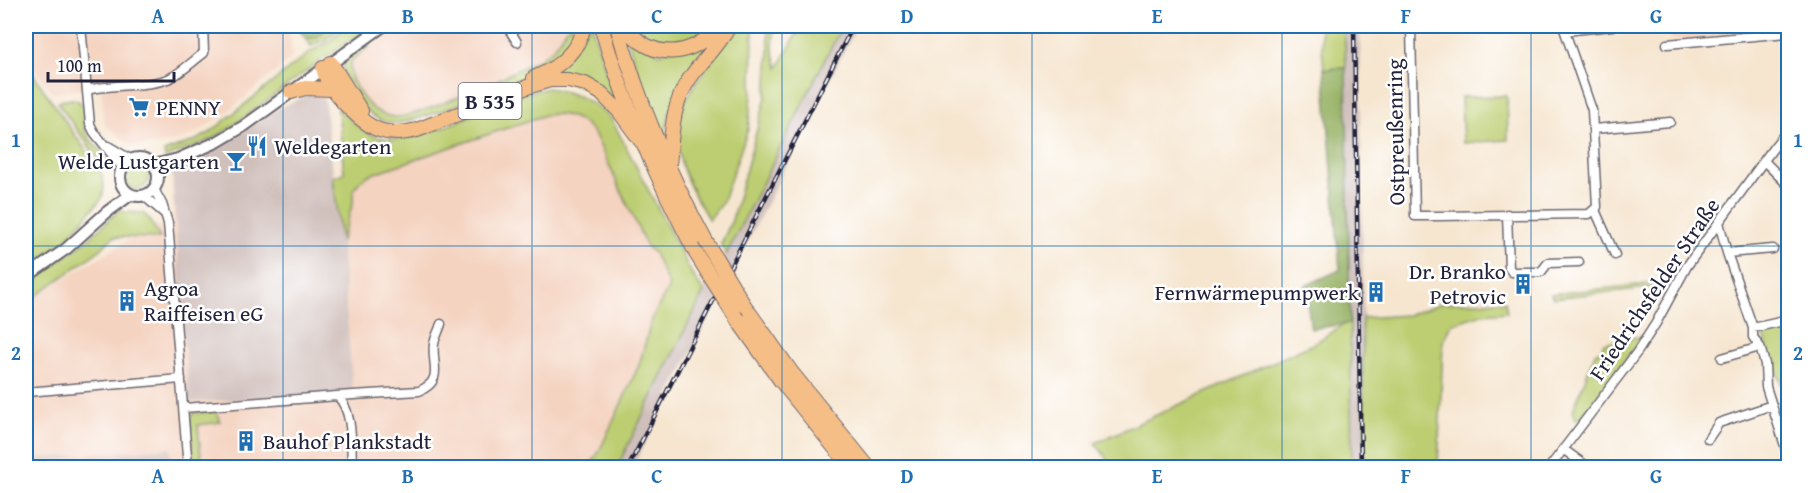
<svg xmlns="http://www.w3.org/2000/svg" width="1814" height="493" viewBox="0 0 1814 493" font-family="'Gentium Book Plus',serif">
<rect width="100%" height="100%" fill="#fff"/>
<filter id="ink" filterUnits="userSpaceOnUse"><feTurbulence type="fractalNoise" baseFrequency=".0167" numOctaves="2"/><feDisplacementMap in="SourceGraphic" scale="12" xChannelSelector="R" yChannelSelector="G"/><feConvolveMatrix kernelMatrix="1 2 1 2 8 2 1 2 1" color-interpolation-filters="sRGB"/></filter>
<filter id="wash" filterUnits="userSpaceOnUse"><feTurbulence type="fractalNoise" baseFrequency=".008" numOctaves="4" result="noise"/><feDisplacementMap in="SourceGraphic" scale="24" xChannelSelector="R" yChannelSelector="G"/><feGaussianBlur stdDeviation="1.35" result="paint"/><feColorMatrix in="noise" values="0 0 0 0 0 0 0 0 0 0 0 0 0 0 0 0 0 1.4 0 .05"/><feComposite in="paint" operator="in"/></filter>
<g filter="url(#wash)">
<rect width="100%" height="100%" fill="#f6e6d0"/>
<!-- built -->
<path fill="#f4d3c0" d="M26 26H289L292 58 229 111 193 135 165 144 132 146 105 125 101 86 52 93 26 56Z
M400 26H568L560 41 549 52 523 66 436 106 411 115 395 117 380 114 368 106 357 89 349 70 351 61Z
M1670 26H1753L1754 32 1671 40Z
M277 109 348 344 341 241 353 203V190L360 181 369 175 545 115 559 113 577 118 589 126 596 137 647 247 654 253 669 286 652 319 639 365 599 452 589 467 26 468V302L150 227 173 223 172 174 225 144Z"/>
<!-- industrial -->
<path fill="#d0c0bc" d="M842 26H857L633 467 617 468 704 292 726 255Z
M1344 26H1360L1365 468 1352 467Z
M312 93 324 97 341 241 353 394 189 402 172 174 225 144 277 109Z
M170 448 172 467 26 468V459Z"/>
<!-- green -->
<path fill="#bcce71" stroke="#6f7856" stroke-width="1.5" d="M330 26H342L327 38 311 46 306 39 317 37Z
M346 26H373L320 61 227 130 210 140 165 158 164 152 194 141 208 134 310 52 331 40Z
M568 26H576C572 38 564 51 553 60 535 76 415 125 392 123 369 121 360 102 350 84 347 79 342 74 343 68 344 56 360 49 369 43L370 46 351 61C348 73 353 84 361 95 369 107 379 115 393 117 414 120 532 66 549 52 558 45 563 35 568 26Z
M589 26H592L614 98 552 76Z
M634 26H710C690 52 655 49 634 26Z
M734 26H753L752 95 748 129 723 201 709 220C682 176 662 135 693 87 707 66 723 48 734 26Z
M768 26H774L773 50 778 68 801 26H842L726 255 721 244 732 220 766 97 769 51Z
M1320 26H1344L1346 68 1324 69Z
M717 31 670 111 665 133H661L647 102 626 35 660 54Z
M26 64 100 171C104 180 105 189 102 198L65 241 26 268Z
M548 88C575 93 593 100 612 120L692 274 704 292 617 467H589L599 452 639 365 652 319 669 286 654 253 647 247 596 137C584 118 566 112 545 115L369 175 360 181 353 190V203L341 241 333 177 344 173 338 108C351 120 362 132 378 137 416 149 488 105 526 93 533 91 541 90 548 88Z
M1507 96 1508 140 1463 143 1461 97Z
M72 99C92 102 79 121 87 135 93 144 103 153 110 161L104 167 58 103 60 101Z
M125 177a12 12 0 1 1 24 0a12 12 0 1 1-24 0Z
M120 209 124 212 143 213 150 220 160 238 113 237 100 250 26 303V286L90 238Z
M1669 282 1667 286 1553 298 1551 294Z
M1505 301 1507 312 1482 314 1451 324 1443 342 1438 467H1365L1362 318 1408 315 1442 303Z
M1346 323H1350L1352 467H1114L1095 443 1313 344Z
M1788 330V401L1763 335Z
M1643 336 1579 419H1576L1573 411 1595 353 1601 350 1604 343Z
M214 411 219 416 220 422 198 425 202 467H194L190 417 194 413Z"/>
<!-- forest -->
<path fill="#95b163" stroke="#5c6a4f" stroke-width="1.5" d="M297 26H330L317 37 306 39Z
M1346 68 1350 323 1311 329 1305 286 1340 270 1324 69Z"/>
</g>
<g filter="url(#ink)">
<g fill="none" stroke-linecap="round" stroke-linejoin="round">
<!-- minor casing -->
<g stroke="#6c676f" stroke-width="11">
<path id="minor" d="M81 26 90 124 94 132 122 167
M507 26 517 42
M1411 26 1415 216H1437L1589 214 1597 207 1592 110 1563 26
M1565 31 1612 26
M1667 44 1788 33
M87 90C110 84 152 87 170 78 182 72 193 61 204 53L203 26
M1594 129 1670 122
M108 146 130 159
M1764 161 1788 185
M154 189 162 204 168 223 188 468
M144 196 165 214
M1595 210 1615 255
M1507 214 1509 268 1512 272H1541L1548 263 1579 262
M1719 222 1727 253 1753 328 1788 320
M1727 253 1773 249
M1753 328V337L1760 347 1765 364 1766 387 1788 455
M1722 358 1760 347
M26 392 181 379
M337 396 419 391C445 380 431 364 434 344 435 337 439 331 441 324
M184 408 337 396C354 410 351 448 352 468
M1708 439 1719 423 1772 405
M1563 449 1589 468
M1549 468 1638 351 1656 323 1687 266 1774 147 1788 130"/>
</g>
<!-- tertiary casing -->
<g stroke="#6c676f" stroke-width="14">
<path id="tertiary" d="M120 177a19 19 0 1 1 38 0a19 19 0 1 1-38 0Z
M154 165 178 159 217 142 244 126 383 26
M26 277 66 249 107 212 130 195"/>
</g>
<!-- trunk casing -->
<g stroke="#6c676f" stroke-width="16">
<path id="trunk" d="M601 26C624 106 658 181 697 255
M617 26C638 100 668 172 705 240
M625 26C650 61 692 59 718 26
M331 63 361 111
M323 68C327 83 334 92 344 103 367 127 383 139 417 130L527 87 550 80H568L585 84 601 93 619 111 641 141
M534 78C558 68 578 52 584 26
M291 92 305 88 331 89
M669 166C672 135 671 105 690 78 702 60 720 45 729 26
M744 305 792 373 869 468
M737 319 781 381 851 468"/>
</g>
<!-- minor -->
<use href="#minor" stroke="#fff" stroke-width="8"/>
<!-- tertiary -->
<use href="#tertiary" stroke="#fff" stroke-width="10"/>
<!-- trunk -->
<use href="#trunk" stroke="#f6be87" stroke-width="14"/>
<!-- rail casing -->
<g stroke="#22223b" stroke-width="4.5">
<path id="rail" d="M1354 26 1361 468
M628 468 853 26"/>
</g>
<!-- rail -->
<use href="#rail" stroke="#fff" stroke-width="2" stroke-dasharray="7" stroke-linecap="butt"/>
<!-- trunk-bridge casing -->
<g stroke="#6c676f" stroke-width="16" stroke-linecap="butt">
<path id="trunk-bridge" d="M705 240 744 305
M697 255 737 319"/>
</g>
<!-- trunk-bridge -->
<use href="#trunk-bridge" stroke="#f6be87" stroke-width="14"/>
</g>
</g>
<!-- grid -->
<path fill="none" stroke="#1f6fb2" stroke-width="1.5" stroke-opacity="0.55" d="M283 26V468M532 26V468M782 26V468M1032 26V468M1282 26V468M1531 26V468M26 246H1788"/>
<!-- icons -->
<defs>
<g id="supermarket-bare" transform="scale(1.62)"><path d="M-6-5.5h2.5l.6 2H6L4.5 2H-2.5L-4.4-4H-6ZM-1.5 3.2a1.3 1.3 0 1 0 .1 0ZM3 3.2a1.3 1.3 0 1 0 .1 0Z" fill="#1f6fb2" stroke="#fff" stroke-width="2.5" paint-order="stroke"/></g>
<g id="restaurant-bare" transform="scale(1.62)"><path d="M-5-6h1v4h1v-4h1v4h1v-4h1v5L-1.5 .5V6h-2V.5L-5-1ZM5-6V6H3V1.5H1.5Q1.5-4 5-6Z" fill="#1f6fb2" stroke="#fff" stroke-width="2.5" paint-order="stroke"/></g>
<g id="bar-bare" transform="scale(1.62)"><path d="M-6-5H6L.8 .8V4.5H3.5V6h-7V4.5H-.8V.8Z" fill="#1f6fb2" stroke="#fff" stroke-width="2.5" paint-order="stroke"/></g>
<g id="building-bare" transform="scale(1.62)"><path d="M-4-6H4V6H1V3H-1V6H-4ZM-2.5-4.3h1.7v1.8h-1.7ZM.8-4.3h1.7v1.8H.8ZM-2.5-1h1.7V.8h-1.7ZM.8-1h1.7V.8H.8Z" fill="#1f6fb2" stroke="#fff" stroke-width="2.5" paint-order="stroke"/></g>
</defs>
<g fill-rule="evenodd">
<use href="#supermarket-bare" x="139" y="107"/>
<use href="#restaurant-bare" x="257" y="146"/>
<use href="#bar-bare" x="236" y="161"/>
<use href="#building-bare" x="1523" y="284"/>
<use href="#building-bare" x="1376" y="292"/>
<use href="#building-bare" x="127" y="301"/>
<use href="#building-bare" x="246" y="441"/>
</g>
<g text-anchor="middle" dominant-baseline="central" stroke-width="5" stroke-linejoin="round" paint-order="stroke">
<!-- shield labels -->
<rect fill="#fff" stroke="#646476" stroke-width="1.5" x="458.5" y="83" width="63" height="36" rx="4.5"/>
<g font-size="21" font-weight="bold" fill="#22223b">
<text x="490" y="101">B 535</text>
</g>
<!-- poi labels -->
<g font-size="22" fill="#22223b" stroke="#fff" text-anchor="start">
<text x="156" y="107">PENNY</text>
<text x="274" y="146">Weldegarten</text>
<text x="219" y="161" text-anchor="end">Welde Lustgarten</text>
<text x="1506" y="271" text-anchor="end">Dr. Branko<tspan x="1506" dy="25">Petrovic</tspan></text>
<text x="144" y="288">Agroa<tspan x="144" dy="25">Raiffeisen eG</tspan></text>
<text x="1359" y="292" text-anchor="end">Fernwärmepumpwerk</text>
<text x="263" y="441">Bauhof Plankstadt</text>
</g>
<!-- street labels -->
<g font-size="22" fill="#22223b" stroke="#fff">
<text transform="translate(1395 132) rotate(-91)">Ostpreußenring</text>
<text transform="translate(1654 289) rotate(-56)">Friedrichsfelder Straße</text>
</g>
</g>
<!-- margin -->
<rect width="1814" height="493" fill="none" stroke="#fff" stroke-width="66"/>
<!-- scale -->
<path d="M48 72v9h126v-9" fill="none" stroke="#22223b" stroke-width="3"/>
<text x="57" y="72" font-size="18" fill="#22223b" stroke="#ffffff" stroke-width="4.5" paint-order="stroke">100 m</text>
<rect x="33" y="33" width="1748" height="427" fill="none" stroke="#1f6fb2" stroke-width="2"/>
<g font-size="20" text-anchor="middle" font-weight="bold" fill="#1f6fb2">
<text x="158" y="23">A</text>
<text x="408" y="23">B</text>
<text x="657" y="23">C</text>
<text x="907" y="23">D</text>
<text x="1157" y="23">E</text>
<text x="1406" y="23">F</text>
<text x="1656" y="23">G</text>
<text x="16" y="147">1</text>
<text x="1798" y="147">1</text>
<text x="16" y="360">2</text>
<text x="1798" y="360">2</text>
<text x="158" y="483">A</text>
<text x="408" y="483">B</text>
<text x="657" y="483">C</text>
<text x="907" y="483">D</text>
<text x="1157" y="483">E</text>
<text x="1406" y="483">F</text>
<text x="1656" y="483">G</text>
</g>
</svg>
